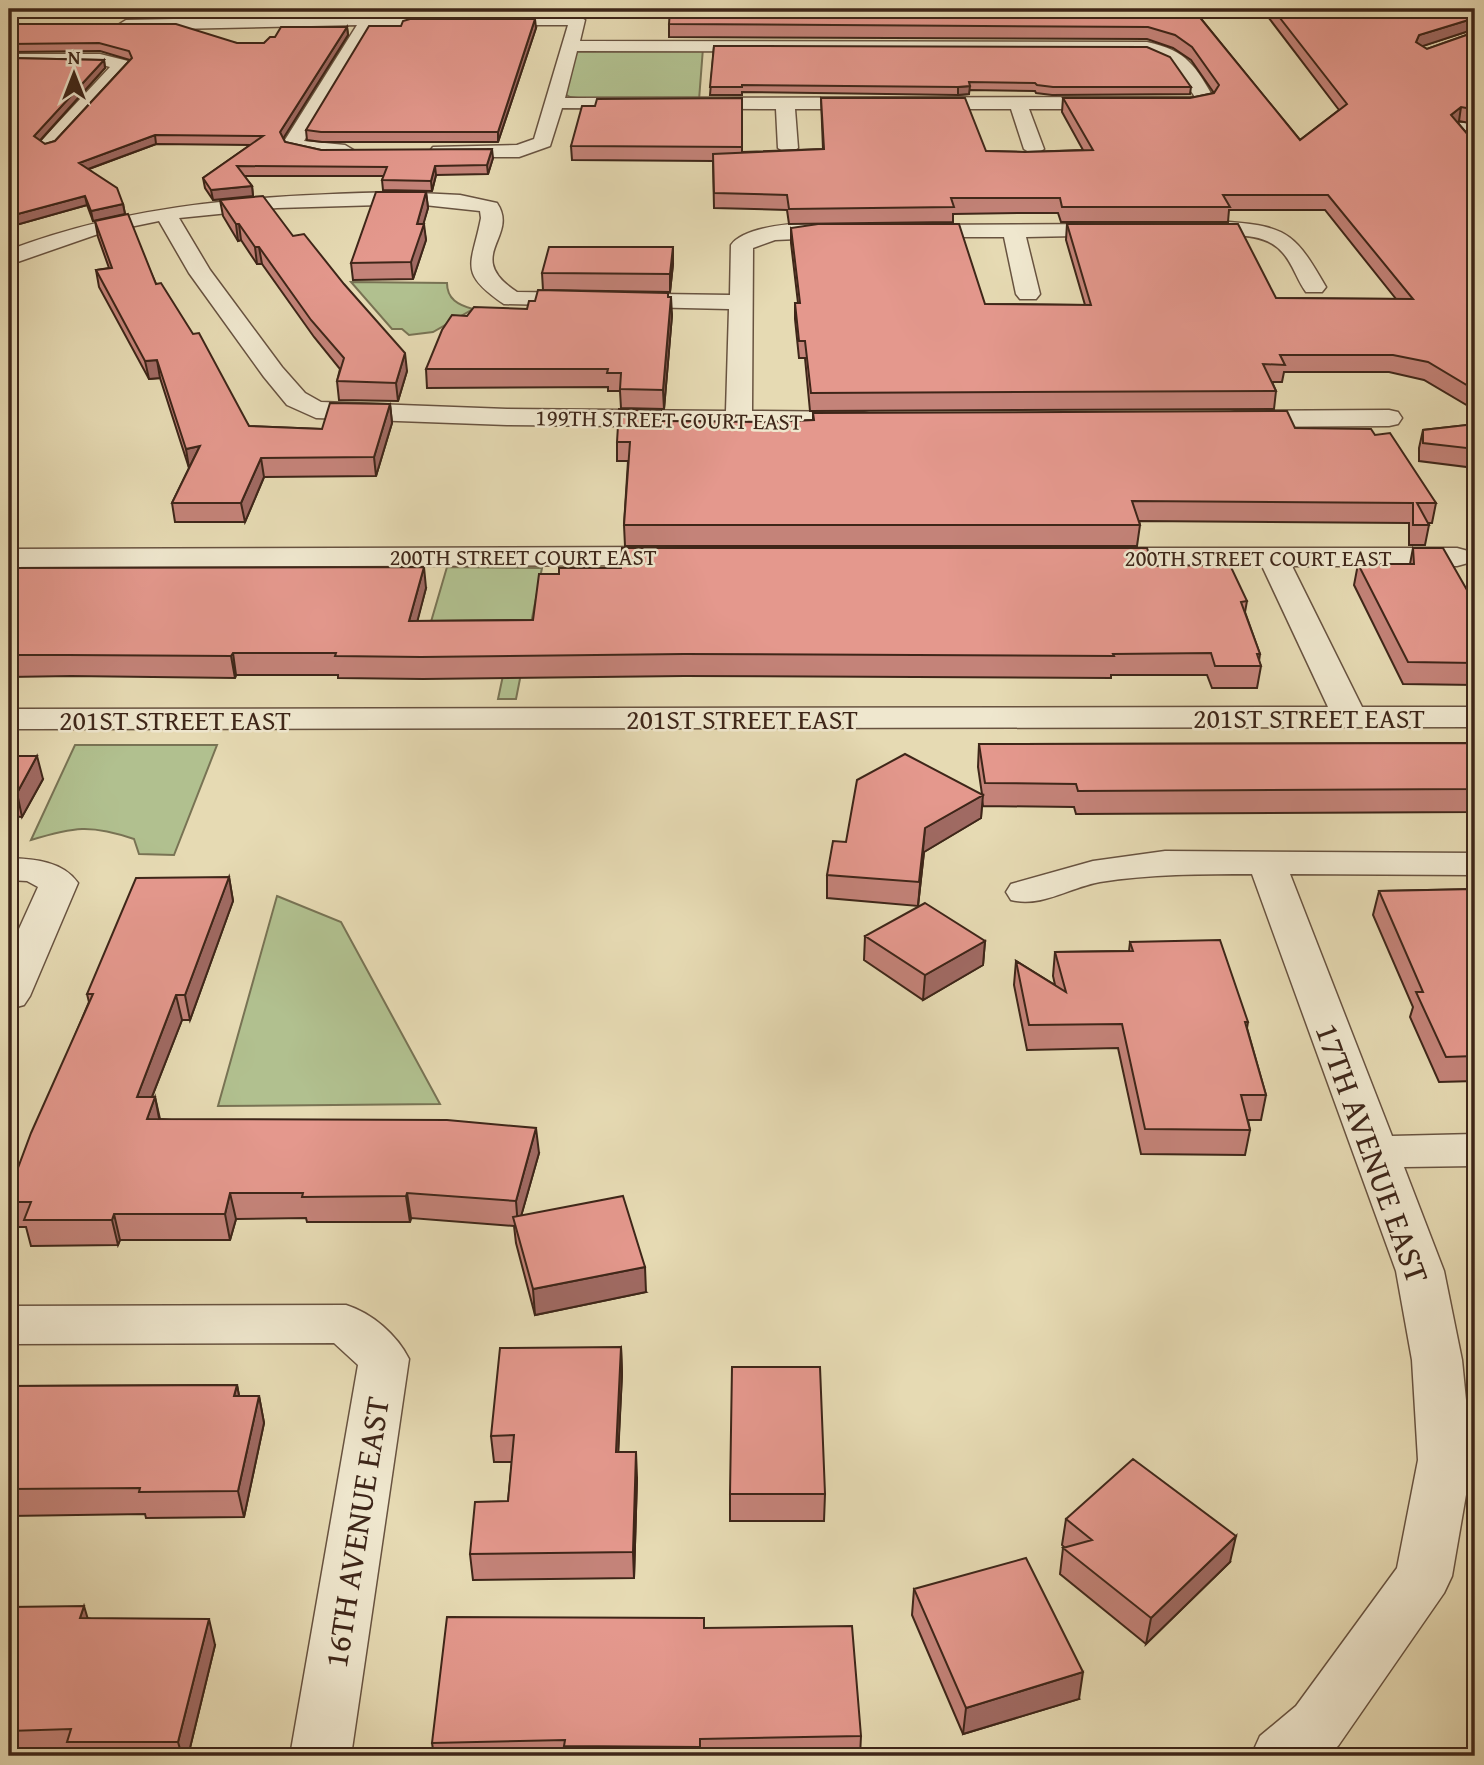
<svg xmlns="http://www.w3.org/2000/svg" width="1484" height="1765" viewBox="0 0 1484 1765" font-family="'Gentium Book Plus',serif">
<rect width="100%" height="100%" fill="#e6dab3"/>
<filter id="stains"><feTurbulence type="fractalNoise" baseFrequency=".00286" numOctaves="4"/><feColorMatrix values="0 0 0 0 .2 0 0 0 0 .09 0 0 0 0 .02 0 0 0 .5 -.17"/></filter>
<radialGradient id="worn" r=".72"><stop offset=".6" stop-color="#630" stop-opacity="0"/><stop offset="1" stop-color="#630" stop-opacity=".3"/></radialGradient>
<!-- green -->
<path fill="#b1c08f" stroke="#787354" stroke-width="2" d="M703 48 699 100 586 99 570 97 563 93 575 53 580 50Z
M351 282 447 283C447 299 458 305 473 309L433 332 409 335 402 329H392Z
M447 567 542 568 516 699H498L512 633 428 632Z
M75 745H217L174 855 139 854 134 839C90 824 74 827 31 840Z
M277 896 341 922 440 1104 218 1106Z"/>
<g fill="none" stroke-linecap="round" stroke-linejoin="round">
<!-- minor casing -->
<g stroke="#685340" stroke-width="3">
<path id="minor" d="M367 9H383L379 15H577L585 20 580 41 1147 42C1188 51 1195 66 1215 100L1212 104 1188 109H1029L1044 149 1034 155 1024 149 1011 109H795L798 148 788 154 778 148 776 109 562 108 550 146 519 157H440L433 155 430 151 433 147 517 145 534 139 568 25H373L304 141 345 145 355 151C344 163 294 156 283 143L357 25 126 30 118 25 126 20 363 15ZM577 51 1147 52 1171 62 1195 97 565 98Z
M9 54H100L128 61 131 65 55 149 48 151 38 145 41 141 110 67 99 64H9Z
M1460 123H1475V135L1453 133 1451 129Z
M399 192 460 195 497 203C520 237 462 256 517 292L730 295 731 245C747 222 824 220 850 226L853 231 850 236 842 237 775 240 753 248 752 411 862 412 871 414 875 420 871 426 862 428 507 425 316 418 287 405 264 377 189 273 159 221 101 233 9 265V250C135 202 265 195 399 192ZM415 204 480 211 481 218C472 265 457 272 504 304L729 309 726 411 507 409 321 402 305 393 282 367 210 270 179 218 277 208Z
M1229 222C1289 226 1297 237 1326 287L1322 292H1306C1297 280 1293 264 1283 253 1258 224 1213 242 1181 234L1178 229 1181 224Z
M1118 224 1126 225 1129 230 1126 235 1026 237 1040 294 1036 299H1020L1016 294 1004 237H909L901 236 898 231 901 226 909 225Z
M1389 410 1398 412 1402 418 1398 424 1389 426 1237 427 1228 425 1224 419 1228 413 1237 411Z
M675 547 686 550 690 556 686 562 675 565 9 567V549Z
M1099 548H1457L1468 551 1472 557 1468 563 1457 566H1292L1362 707H1475V727L9 729V709L1328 707 1262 566H1099L1088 563 1084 557 1088 551Z
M1165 851 1475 853V875L1290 874 1392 1136 1475 1134V1166L1404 1167 1444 1271 1462 1360 1472 1460 1452 1576 1444 1593 1338 1746 1326 1756H1251L1260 1736 1296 1706 1397 1568 1418 1460 1412 1360 1396 1271 1252 874C1201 874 1151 874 1100 882 1071 887 1041 908 1011 900L1006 892 1011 884 1093 861Z
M9 858C34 859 63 861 78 883L30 996 24 1005 9 1009V951L38 887 27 881 9 880Z
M346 1305C372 1313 397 1335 409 1359L351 1756H290L358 1365 334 1343 9 1344V1306Z"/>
</g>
<!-- minor -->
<use href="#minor" fill="#efe7ce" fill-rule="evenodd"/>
</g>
<!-- wall -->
<path fill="#c48379" stroke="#3e2619" stroke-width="2" d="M9 9H158L149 17H9V19Z
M417 9H543L541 12H418Z
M1193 9 1300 140 1339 110 1262 9H1475V29L1422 46 1427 49 1475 32V130L1469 123 1459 121 1457 122 1469 136 1475 137V410L1424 380 1389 372H1284L1282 382H1272L1276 391 1274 409 810 411 805 358H799L795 319V303H798L791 243V228L985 304 1085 305 1066 240 1067 224 1276 298 1396 299 1325 210H1229L1228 222H1061L1058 213H1021L953 214V222L789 224 787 210 714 208 713 161 572 160 571 146 595 106 742 98V152L823 149 821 98 986 151 1025 152 1083 150 1062 112 1063 98H1190L1214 93 1191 60 1173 48 1147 39 669 37V24L902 16 1031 17Z
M9 24 237 43H264L275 37 347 27 348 35 283 138 285 142 321 150 493 158 488 174 436 175 432 191 383 190 382 180 384 176H244L252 186 253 196 213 200 205 188 203 178 250 145 156 144 89 169 123 204 125 214 156 284 249 426 322 429 390 404 392 423 376 476 264 477 245 522H175L172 503 189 468 160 378 149 379 99 287 96 270 109 268 98 237 95 221H93L87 205 16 225 9 221V58L104 60 105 68 40 141 45 144 55 141 130 60 100 51 9 52Z
M536 28 498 142H322L307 140 306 130Z
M714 46 1191 87 1190 94 1052 95 1036 93 1035 91 969 90V94L958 95 742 92V95H710Z
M426 192 428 208 423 224 426 240 413 279 353 280 351 263Z
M220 200 293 236 407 371 398 401 339 400 337 381 340 369 314 337 262 264H257L241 240 238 241 223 216Z
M673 264 670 292 543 290 542 273Z
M668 297 672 315 664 409 621 408 620 391H608V387L427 388 426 369 467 316Z
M661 411V421L771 422 813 420V413L1295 428 1375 435 1436 503 1432 523H1429V525L1425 545H1409V523L1139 521 1140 525 1137 546H625L624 525 628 461H617V442Z
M1475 424V468L1419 461V448L1423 430Z
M1413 548 1475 604V685L1403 684 1354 585 1358 564H1410Z
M1153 566 1247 601 1245 612 1260 654 1259 661 1261 666 1257 688H1212L1207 675H1111V678L684 676 423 679 338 678V675H236L235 678 71 676 9 677V568L426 588 417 621 533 620Z
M1475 743V812L1076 814 1074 807 983 806 982 800 981 818 924 852 918 906 827 898V875L846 842 982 794 978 767 979 744Z
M9 756 43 779 22 817 9 816Z
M229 877 233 901 190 1020H182L152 1097H155L160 1119 539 1153 521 1216 646 1292 535 1315 516 1243 514 1226 411 1218 410 1222H307L306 1218 236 1219 230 1240H120L118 1245 31 1246 26 1227H13L9 1214V1192L89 1002 87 994Z
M1475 889V1081L1439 1082 1410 1017 1413 1007 1373 915 1379 891Z
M865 936 985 941 983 965 923 1000 864 960Z
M1130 942 1248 1022 1247 1028 1266 1095 1261 1120H1248L1250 1130 1245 1155 1141 1154 1118 1048 1027 1050 1014 985 1016 961 1055 985 1053 976 1055 952 1129 951Z
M621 1347 622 1374 618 1452 637 1478 634 1578 473 1580 470 1554 508 1501 512 1462H494L491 1436Z
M237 1385 239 1396H259L264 1423 244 1517 146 1518 145 1514 9 1516V1386Z
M730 1494H825L824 1521H730Z
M1066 1519 1230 1562 1146 1644 1060 1574 1063 1548H1065L1062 1545Z
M914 1589 1079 1699 963 1734 912 1615Z
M9 1607 87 1618 215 1645 188 1756H9Z
M704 1628 861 1736 860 1756H434L432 1743Z"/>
<!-- shaded-wall -->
<path fill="#a06a63" stroke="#3e2619" stroke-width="2" d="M148 9H158L149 17Z
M1475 18V29L1417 48 1416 42 1419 35Z
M535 19 536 28 498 142V132Z
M347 27 348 35 281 142 280 132Z
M104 60 105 68 35 146 34 136Z
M970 86 969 94 958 95V87Z
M1461 107 1459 121 1448 129 1451 115Z
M155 135 156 144 80 172 79 163Z
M492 149 493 158 488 174 487 165Z
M435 166 436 175 432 191 431 181Z
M252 186 253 196 213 200 211 190Z
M426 192 428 208 420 236 424 224 426 240 413 279 411 262 417 224Z
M85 196 87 205 16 225 14 215Z
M123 204 125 214 93 221 91 211Z
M236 224H239L241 240 238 241Z
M255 247H259L262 264H257Z
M673 247V264L670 292V274Z
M671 297 672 315 664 409 663 390Z
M405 353 407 371 398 401 396 383Z
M157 360 160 378 149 379 145 361Z
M390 404 392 423 376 476 374 457Z
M200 446 189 468 186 449Z
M261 458 264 477 245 522 241 503Z
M14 486 18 506 9 522V494Z
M424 567 426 588 412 642 409 621Z
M233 653 236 675 235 678 231 656Z
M37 756 43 779 22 817 17 793Z
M983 795 981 818 924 852 918 906 925 828Z
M229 877 233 901 190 1020 185 995Z
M985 941 983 965 923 1000 925 975Z
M176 995 182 1020 142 1122 137 1097Z
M155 1097 160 1123 147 1119Z
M536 1128 539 1153 518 1227 516 1201Z
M230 1193 236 1219 230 1240 225 1214Z
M407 1193 411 1218 410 1222 406 1196Z
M114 1214 120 1240 118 1245 112 1220Z
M645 1267 646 1292 535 1315 533 1289Z
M621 1347 622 1374 617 1479 616 1452Z
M237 1385 242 1411 234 1396Z
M259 1396 264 1423 244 1517 238 1491Z
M636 1452 637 1478 634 1578 633 1552Z
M1236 1536 1230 1562 1146 1644 1151 1618Z
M84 1606 92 1633 80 1618Z
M209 1619 215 1645 188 1756H182L178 1742Z
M1083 1672 1079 1699 963 1734 966 1708Z"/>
<!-- building -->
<path fill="#e4988d" stroke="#3e2619" stroke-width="2" d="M670 9H900L902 16 1031 17 1062 9H1193L1300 140 1347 104 1273 9H1475V18L1419 35 1416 42 1427 49 1475 32V113L1472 109 1461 107 1451 115 1469 136 1475 137V390L1428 362 1393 355H1280L1285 365 1263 364 1276 391 811 393 805 341H799L795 303H800L791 228 818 224H959L985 304 1091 305 1067 224H1238L1276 298 1413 299 1328 195H1223L1230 207H1062L1060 198H951L954 207 789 209 787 195 714 193 713 154 824 149 821 98H965L986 151 1025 152 1093 150 1063 98H1190L1214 93 1219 85 1192 47 1175 35 1148 27 669 24Z
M410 19H535L498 132H321L306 130 369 26H401L403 21Z
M9 24H176L237 43H264L270 37H275L281 27H347L280 132 285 142 321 150 492 149 487 165 435 166 431 181 382 180 387 167 237 166 252 186 211 190 203 178 263 136 155 135 79 163 117 188 123 204 91 211 85 196 14 215 9 212V58L104 60 34 136 45 144 55 141 132 58 129 51 99 43 9 44Z
M714 46 1147 47 1170 57 1191 87H1053L1037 85 1035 83 969 82 970 86 958 87 742 85V87H710Z
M742 98V147L571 146 582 106H595L597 99Z
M376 192H426L417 224H424L411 262 351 263Z
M263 196 293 236 304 234 344 284 405 353 396 383 337 381 344 358 311 320 259 247H255L239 224H236L220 200Z
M128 214 156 284 161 283 193 334 199 333 249 426 322 429 330 403 390 404 374 457 261 458 241 503H172L200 446 186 449 157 360 145 361 96 270 112 268 95 221Z
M549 247H673L670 274 542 273Z
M538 290 668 293V297H671L663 390 620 389 621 373H607L608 369H426L442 330 452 315 467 316 474 307 527 309 529 301H535Z
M619 409 661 411 660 421 771 422 814 420 813 413 1287 411 1295 428 1371 429 1375 435 1390 433 1436 503H1417L1429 525H1413V503L1132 501 1140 525H624L630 442H617Z
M1475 424V449L1423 443V430Z
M9 486H14L9 494Z
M622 548H1147L1153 566 1230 565 1247 601 1241 602 1260 654H1257L1261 666H1215L1211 653 1113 654 1114 656 684 654 421 657 335 656 336 653H233L231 656 67 655H9V568L424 567 409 621 533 620 539 574H559V568H621Z
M1413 548H1443L1475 604V663L1408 662 1358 564H1414Z
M1475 743V789L1078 791 1076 784 985 783 979 744Z
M905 754 983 795 925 828 919 882 827 875 833 841 846 842 857 780Z
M9 756H37L17 793H9Z
M229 877 185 995H176L137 1097H155L147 1119 447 1120 536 1128 516 1201 407 1193 406 1196 302 1197 303 1193H230L225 1214H114L112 1220H24L31 1202H9V1192L31 1133 93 994H87L136 878Z
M1475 889V1056L1446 1057 1416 992H1423L1379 891Z
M925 903 985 941 925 975 865 936Z
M1220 940 1248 1022H1245L1266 1095H1241L1250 1130 1145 1129 1122 1024 1029 1025 1016 961 1066 992 1055 952 1133 951 1130 942Z
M623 1196 645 1267 533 1289 513 1217Z
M621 1347 616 1452H636L633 1552 470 1554 475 1502 508 1501 514 1435 491 1436 500 1348Z
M732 1367H820L825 1494H730Z
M237 1385 234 1396H259L238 1491 139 1492 140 1488 9 1489V1386Z
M1133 1459 1236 1536 1151 1618 1063 1548 1092 1540 1066 1519Z
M1026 1558 1083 1672 966 1708 914 1589Z
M84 1606 80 1618 209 1619 178 1742H67L71 1729 9 1731V1607Z
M447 1617 704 1618V1628L852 1626 861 1736 700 1739V1747L564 1746 565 1740 432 1743Z"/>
<g text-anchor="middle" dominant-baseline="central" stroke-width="5" stroke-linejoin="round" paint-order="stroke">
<!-- far-street labels -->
<g font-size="23" fill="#3e2619" stroke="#efe7ce">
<text transform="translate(669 419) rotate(1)">199TH STREET COURT EAST</text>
<text x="523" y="556">200TH STREET COURT EAST</text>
<text x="1258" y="557">200TH STREET COURT EAST</text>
</g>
<!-- street labels -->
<g font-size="28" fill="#3e2619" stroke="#efe7ce">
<text x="1309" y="717">201ST STREET EAST</text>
<text x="742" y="718">201ST STREET EAST</text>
<text x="175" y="719">201ST STREET EAST</text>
</g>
<!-- near-street labels -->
<g font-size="33" fill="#3e2619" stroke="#efe7ce">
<text transform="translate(1373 1153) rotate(70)">17TH AVENUE EAST</text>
<text transform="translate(356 1532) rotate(-81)">16TH AVENUE EAST</text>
</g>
</g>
<!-- margin -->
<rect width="1484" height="1765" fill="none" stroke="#e6dab3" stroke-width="35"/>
<rect x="10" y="10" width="1463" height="1744" fill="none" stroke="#3e2619" stroke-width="3.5"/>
<rect x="18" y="18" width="1449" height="1730" fill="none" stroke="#3e2619" stroke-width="2"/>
<!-- north arrow -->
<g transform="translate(74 74)" stroke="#efe7ce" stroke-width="5" paint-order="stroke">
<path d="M0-5L12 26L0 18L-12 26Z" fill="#3e2619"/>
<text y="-10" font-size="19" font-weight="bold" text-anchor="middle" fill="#3e2619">N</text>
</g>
<rect width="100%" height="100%" filter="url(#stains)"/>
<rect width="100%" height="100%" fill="url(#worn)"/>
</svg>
